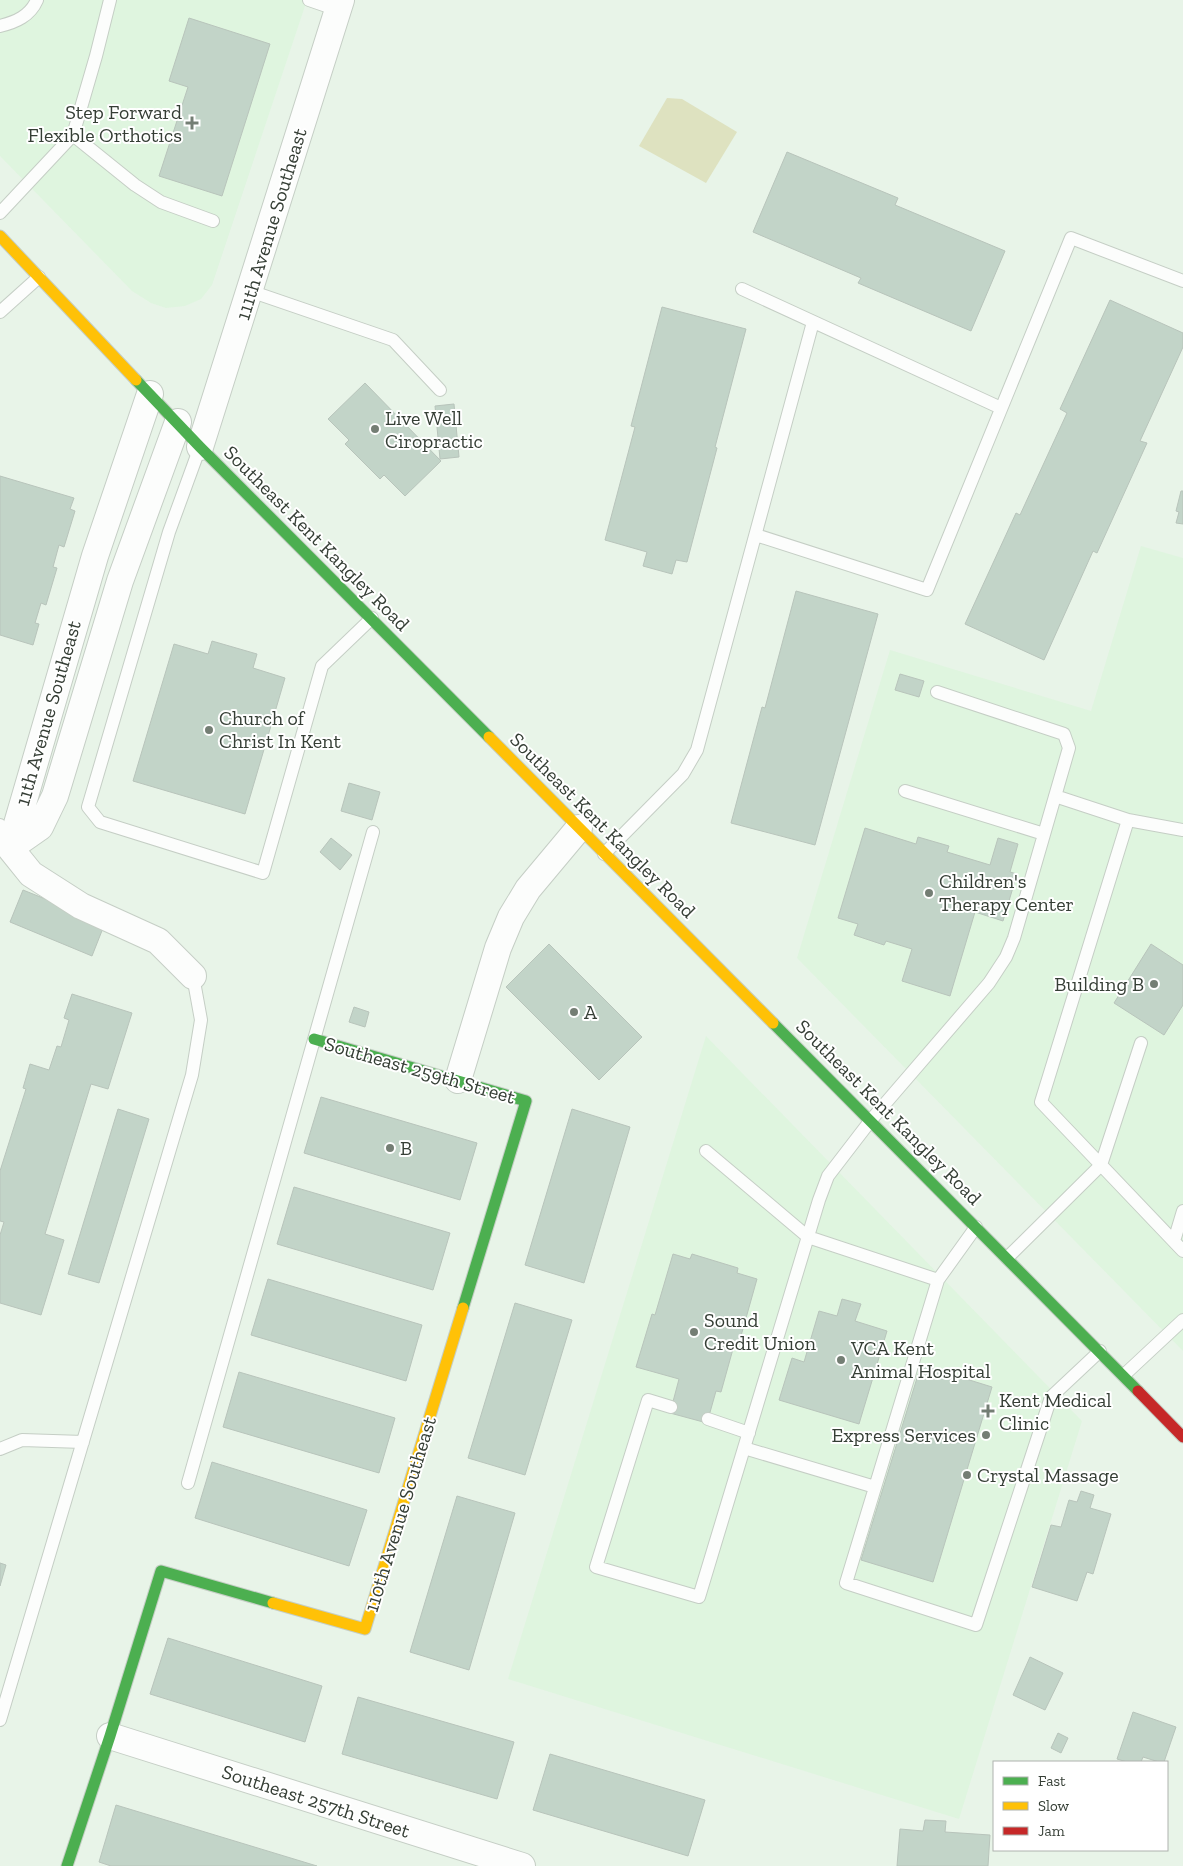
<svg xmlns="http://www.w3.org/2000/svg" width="1183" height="1866" viewBox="0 0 1183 1866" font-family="'Zilla Slab',serif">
<rect width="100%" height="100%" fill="#e8f4e8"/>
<!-- built -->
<path fill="#dff5df" d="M0 0H307L212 285 201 299 185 306 166 308 151 303 132 291 0 156Z
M1141 546 1183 558V1351L797 958 890 650 1091 711Z
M706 1036 1082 1421 959 1819 508 1679Z"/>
<!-- green -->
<path fill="#dee2c0" d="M667 98 682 99 737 132 706 183 639 146Z"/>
<!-- building -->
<path fill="#c2d4c8" stroke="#b8c4bb" d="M189 18 270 44 222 196 159 176 188 87 169 81Z
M787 152 898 198 895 205 1005 251 971 331 858 283 861 278 753 232Z
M1110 300 1183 333V347L1140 441 1147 443 1097 553 1093 551 1044 660 965 624 1016 513 1020 515 1067 413 1060 409Z
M662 307 746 329 715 447 717 448 687 562 676 560 672 574 643 566 647 552 605 540 635 427 631 426Z
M365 383 441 461 405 496 384 475 380 479 345 444 349 440 328 419Z
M454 404 459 457 440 459 435 406Z
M0 476 74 498 70 509 75 511 64 547 59 545 53 567 57 568 46 605 41 603 35 623 39 624 33 645 0 635Z
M1181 491H1183V524L1176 523 1179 512 1176 511Z
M796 591 878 614 815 845 731 823 762 707 765 708Z
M212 641 257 654 253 668 285 678 245 814 133 781 174 644 208 654Z
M900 674 924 681 919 697 895 690Z
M349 783 380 792 372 820 341 811Z
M865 828 916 844 918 837 949 846 947 852 990 865 998 838 1018 844 1010 872 1017 874 1003 921 975 912 950 996 902 981 912 949 886 941 884 945 854 935 858 924 838 918Z
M331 838 352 855 340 870 320 852Z
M23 890 105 923 92 956 10 922Z
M549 944 642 1037 599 1080 506 987Z
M1151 944 1183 965V1005L1164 1035 1114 1003Z
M72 994 132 1013 108 1089 91 1084 45 1234 64 1240 41 1315 0 1303V1235L4 1222 0 1221V1171L26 1089 23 1088 30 1064 49 1070 57 1046 61 1047 69 1020 64 1018Z
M354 1007 369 1012 365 1027 349 1022Z
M321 1097 477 1143 460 1200 304 1153Z
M118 1109 149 1119 99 1283 68 1274Z
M572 1109 630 1127 584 1283 525 1265Z
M294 1187 450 1233 433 1290 277 1244Z
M673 1254 690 1259 692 1254 738 1268 737 1273 757 1279 737 1350 733 1349 721 1392 716 1391 707 1423 670 1413 679 1379 636 1367 652 1314 655 1315Z
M268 1279 422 1325 406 1381 251 1335Z
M842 1299 861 1304 855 1321 887 1331 859 1424 779 1400 792 1358 804 1362 819 1311 837 1316Z
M515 1303 572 1320 525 1475 468 1458Z
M921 1365 992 1387 933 1582 861 1560Z
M239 1372 395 1418 379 1473 223 1427Z
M212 1462 367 1510 349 1566 195 1518Z
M1081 1491 1094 1495 1090 1508 1111 1514 1093 1574 1087 1572 1077 1601 1032 1587 1051 1525 1061 1527 1069 1500 1077 1502Z
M457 1496 515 1513 469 1670 410 1652Z
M0 1563 6 1565 0 1586Z
M168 1638 322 1686 305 1742 150 1694Z
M1030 1657 1063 1673 1045 1710 1013 1695Z
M358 1697 514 1742 497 1799 342 1754Z
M1133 1712 1176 1727 1164 1762H1159L1143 1757 1141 1762H1127L1117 1759Z
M1058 1733 1068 1738 1061 1753 1051 1748Z
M550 1754 705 1800 688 1856 533 1810Z
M116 1805 317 1866H111L99 1862Z
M925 1820 946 1821 945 1832 990 1835 988 1866H897L900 1829 923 1831Z"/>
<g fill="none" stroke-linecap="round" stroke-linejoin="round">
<!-- lane casing -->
<g stroke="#c5cec5" stroke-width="14">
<path id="lane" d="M309 0 338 10
M0 26C16 22 30 16 37 0
M73 135 135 185 161 202 213 221
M0 213 73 135 96 56 110 0
M742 289 1001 408
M250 291 393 340 440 390
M0 312 39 277
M200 447 169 532 88 807 100 822 263 873 322 666 372 618
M756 535 927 590 1071 238 1183 281
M905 791 1044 834
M1055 796 1128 820 1183 830
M1128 820 1041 1102 1183 1251
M0 825 8 844
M604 854 683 774 697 750 813 322
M706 1151 808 1237 938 1280
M976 1227 938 1280 846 1583 976 1625 1051 1397 1100 1351
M1174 1241 1183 1211
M1007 1258 1101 1165 1141 1043
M1124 1375 1183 1320
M671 1407 648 1400 596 1567 699 1597 819 1200 828 1176 871 1120 989 983 1006 957 1014 938 1069 748 1064 734 937 692
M708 1419 749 1433
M744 1448 875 1487
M0 1449 22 1440 83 1442
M188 1483 373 832
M0 1720 192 1075 201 1020 193 976"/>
</g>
<!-- street casing -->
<g stroke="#c5cec5" stroke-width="28">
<path id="street" d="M200 447 341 0
M10 848 95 556 150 394
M10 848 40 827 55 796 120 581 178 422
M10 848 31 874 81 906 158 941 193 976
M458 1080 498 948 511 917 528 889 579 828
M110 1736 522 1866"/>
</g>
<!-- fast casing -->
<g stroke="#c5cec5" stroke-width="13">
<path id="fast" d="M136 380 200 447 489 737
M773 1023 1138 1391
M314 1039 526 1101 463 1308
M67 1866 110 1736 161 1571 273 1603"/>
</g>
<!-- slow casing -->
<g stroke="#c5cec5" stroke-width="13">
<path id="slow" d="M0 236 136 380
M489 737 773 1023
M273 1603 365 1629 463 1308"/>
</g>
<!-- jam casing -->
<g stroke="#c5cec5" stroke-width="13">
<path id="jam" d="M1138 1391 1183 1437"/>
</g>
<!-- lane -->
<use href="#lane" stroke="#fcfdfc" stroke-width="12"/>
<!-- street -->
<use href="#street" stroke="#fcfdfc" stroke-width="26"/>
<!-- fast -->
<use href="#fast" stroke="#4caf50" stroke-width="11"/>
<!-- slow -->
<use href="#slow" stroke="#ffc107" stroke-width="11"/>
<!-- jam -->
<use href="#jam" stroke="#c62828" stroke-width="11"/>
</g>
<!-- markers -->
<g fill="#747e74" stroke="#fff" stroke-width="2">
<path d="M189.5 115.5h5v5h5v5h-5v5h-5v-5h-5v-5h5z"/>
<circle cx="375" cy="429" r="5"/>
<circle cx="209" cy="730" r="5"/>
<circle cx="929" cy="893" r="5"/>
<circle cx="1154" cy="984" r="5"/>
<circle cx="574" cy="1012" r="5"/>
<circle cx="390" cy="1148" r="5"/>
<circle cx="694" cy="1332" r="5"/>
<circle cx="841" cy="1360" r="5"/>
<path d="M985.5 1403.5h5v5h5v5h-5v5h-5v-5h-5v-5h5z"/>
<circle cx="986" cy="1435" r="5"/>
<circle cx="967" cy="1475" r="5"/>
</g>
<g text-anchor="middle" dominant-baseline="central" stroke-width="4" stroke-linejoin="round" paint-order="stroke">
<!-- poi labels -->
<g font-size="20" fill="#353e35" stroke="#fff" text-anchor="start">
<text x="182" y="112" text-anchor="end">Step Forward<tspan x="182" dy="23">Flexible Orthotics</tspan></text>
<text x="385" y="418">Live Well<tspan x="385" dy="23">Ciropractic</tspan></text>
<text x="219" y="718">Church of<tspan x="219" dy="23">Christ In Kent</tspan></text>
<text x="939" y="881">Children's<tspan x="939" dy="23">Therapy Center</tspan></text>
<text x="1144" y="984" text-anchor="end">Building B</text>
<text x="584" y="1012">A</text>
<text x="400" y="1148">B</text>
<text x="704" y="1320">Sound<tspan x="704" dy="23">Credit Union</tspan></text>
<text x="851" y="1348">VCA Kent<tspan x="851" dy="23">Animal Hospital</tspan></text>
<text x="999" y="1400">Kent Medical<tspan x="999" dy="23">Clinic</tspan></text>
<text x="976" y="1435" text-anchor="end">Express Services</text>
<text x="977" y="1475">Crystal Massage</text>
</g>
<!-- street labels -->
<g font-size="20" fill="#353e35" stroke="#fff">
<text transform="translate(271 224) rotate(-73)">111th Avenue Southeast</text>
<text transform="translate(317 538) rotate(45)">Southeast Kent Kangley Road</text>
<text transform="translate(48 713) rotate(-74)">11th Avenue Southeast</text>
<text transform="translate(603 825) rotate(45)">Southeast Kent Kangley Road</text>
<text transform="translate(420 1070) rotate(16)">Southeast 259th Street</text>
<text transform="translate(889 1112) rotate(45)">Southeast Kent Kangley Road</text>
<text transform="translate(400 1514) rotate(-73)">110th Avenue Southeast</text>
<text transform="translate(316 1801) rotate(18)">Southeast 257th Street</text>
</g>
</g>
<!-- legend -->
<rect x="993" y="1761" width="175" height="90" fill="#ffffff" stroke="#aeb2ae"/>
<rect x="1003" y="1777" width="25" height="8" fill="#4caf50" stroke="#aeb2ae"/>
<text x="1038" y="1786" font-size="15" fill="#353e35">Fast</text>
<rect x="1003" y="1802" width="25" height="8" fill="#ffc107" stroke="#aeb2ae"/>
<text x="1038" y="1811" font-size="15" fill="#353e35">Slow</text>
<rect x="1003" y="1827" width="25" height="8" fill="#c62828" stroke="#aeb2ae"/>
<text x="1038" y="1836" font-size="15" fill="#353e35">Jam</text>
</svg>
